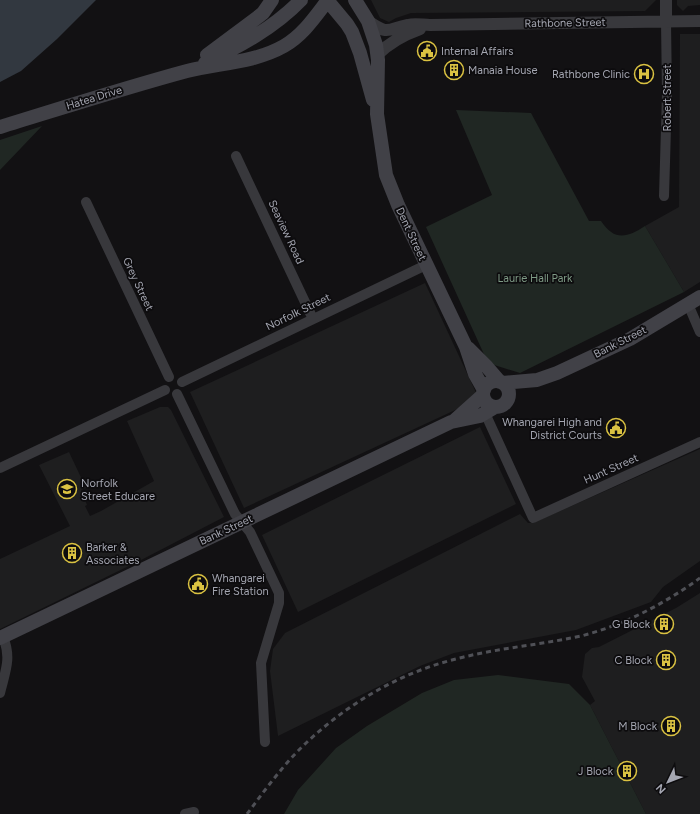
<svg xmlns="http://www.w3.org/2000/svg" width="700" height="814" viewBox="0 0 700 814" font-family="Figtree,sans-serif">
<rect width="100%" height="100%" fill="#121113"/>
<!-- built -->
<path fill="#1e1e1f" d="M371 0H656L645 11 411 13 396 18 389 22 380 18Z
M677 0H700V5L688 6 683 11 677 5Z
M680 34H700V282L684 292 645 226 679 207Z
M425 283 479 399 244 508 190 392Z
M160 407H168L171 410 224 517 143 559 0 629V559L70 526 39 465 69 452 86 488 81 490 87 505 85 506 90 516 101 511 154 481 127 421Z
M480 427 516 504 298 612 262 535Z
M700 449V561L663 587 651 602 576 630 454 653 420 666 278 736 270 671 273 649 285 633 520 514 528 523H533Z
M700 593V814H646L590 705 595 701 582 677 585 654 592 648 599 647 676 608Z"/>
<!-- green -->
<path fill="#202723" d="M456 110 531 113 589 221H601C614 241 627 238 645 226L684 292 520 373 488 363 426 227 492 195Z
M42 126 0 170V140Z
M498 675 569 684 590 705 646 814H284L298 790 336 748 367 726 422 693 454 680Z"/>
<!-- water -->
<path fill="#323840" d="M0 0H96L57 39 21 71 0 82Z"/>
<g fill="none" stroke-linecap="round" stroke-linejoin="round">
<!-- minor -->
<path stroke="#38383c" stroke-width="10" d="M236 156 313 319
M664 196 667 94 666 22
M86 202 169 377
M688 304 700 332
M182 382 426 265
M177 394 235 514 250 532 279 593V603L261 663 265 742
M485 413 533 518 700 442
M0 468 165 390
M0 693C5 672 12 658 3 637
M185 814 194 812"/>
<!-- tertiary -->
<path stroke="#38383c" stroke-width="12" d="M666 0V22
M368 21C389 36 387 29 408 25 415 23 423 25 430 25L700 21
M377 55C390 42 403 35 420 29"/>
<!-- secondary -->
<path stroke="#414147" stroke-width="14" d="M327 0 347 24 352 32 360 53 373 100
M355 0 368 21 376 45 378 60 377 114 386 175 398 205 466 347 475 374 484 390
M207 55 258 17 263 13 272 0
M205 63C240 46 274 28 301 0
M0 127C62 108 124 88 187 71 219 63 254 63 284 46 303 35 315 17 328 0
M468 348 487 367 500 382
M483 394a13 13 0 1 1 26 0a13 13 0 1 1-26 0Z
M503 383 537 380 557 373 630 339 700 297
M454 421 483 395
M0 638 451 422 480 416 495 407"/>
<!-- rail -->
<path stroke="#4f5056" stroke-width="3" stroke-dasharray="5 4" stroke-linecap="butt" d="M247 814C265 790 283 765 305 744 347 704 399 673 456 659 497 648 540 645 581 636 624 625 664 604 700 578"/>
</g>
<!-- icons -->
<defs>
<g id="civic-ring" transform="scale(1)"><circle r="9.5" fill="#0d0c0e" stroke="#dac242" stroke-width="1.5"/><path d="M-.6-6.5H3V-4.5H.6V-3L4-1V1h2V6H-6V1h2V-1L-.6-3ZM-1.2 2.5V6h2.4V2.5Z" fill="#dac242"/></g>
<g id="building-ring" transform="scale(1)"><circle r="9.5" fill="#0d0c0e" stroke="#dac242" stroke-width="1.5"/><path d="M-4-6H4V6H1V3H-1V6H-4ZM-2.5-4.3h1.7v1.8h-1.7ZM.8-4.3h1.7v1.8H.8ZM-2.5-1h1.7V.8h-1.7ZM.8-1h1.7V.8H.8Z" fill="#dac242"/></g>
<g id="hospital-ring" transform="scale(1)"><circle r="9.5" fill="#0d0c0e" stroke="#dac242" stroke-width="1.5"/><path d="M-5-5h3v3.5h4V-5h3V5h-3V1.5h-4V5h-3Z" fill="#dac242"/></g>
<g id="school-ring" transform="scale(1)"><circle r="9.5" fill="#0d0c0e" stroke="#dac242" stroke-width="1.5"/><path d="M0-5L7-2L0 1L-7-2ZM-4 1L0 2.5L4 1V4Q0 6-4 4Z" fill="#dac242"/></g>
</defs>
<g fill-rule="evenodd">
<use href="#civic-ring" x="427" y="51"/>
<use href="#building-ring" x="454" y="70"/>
<use href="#hospital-ring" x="644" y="74"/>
<use href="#civic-ring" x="616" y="428"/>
<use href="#school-ring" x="67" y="489"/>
<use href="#building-ring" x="72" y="553"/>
<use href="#civic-ring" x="198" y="584"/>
<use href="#building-ring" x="664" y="624"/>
<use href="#building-ring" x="666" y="660"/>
<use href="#building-ring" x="671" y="726"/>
<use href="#building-ring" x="627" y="771"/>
</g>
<g text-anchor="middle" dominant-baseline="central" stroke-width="3.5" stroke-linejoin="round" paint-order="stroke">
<!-- street labels -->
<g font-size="11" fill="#a4a6b1" stroke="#0d0c0e">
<text transform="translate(565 23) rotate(-1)">Rathbone Street</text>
<text transform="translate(94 98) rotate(-17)">Hatea Drive</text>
<text transform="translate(667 98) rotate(-90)">Robert Street</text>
<text transform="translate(286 232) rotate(65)">Seaview Road</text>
<text transform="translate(411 234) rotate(65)">Dent Street</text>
<text transform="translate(138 284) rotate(65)">Grey Street</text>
<text transform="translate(298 312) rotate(-26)">Norfolk Street</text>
<text transform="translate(620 342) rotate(-27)">Bank Street</text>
<text transform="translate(611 469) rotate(-24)">Hunt Street</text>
<text transform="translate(226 530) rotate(-25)">Bank Street</text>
</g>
<!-- poi labels -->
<g font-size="11" fill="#a4a6b1" stroke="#0d0c0e" text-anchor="end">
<text x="441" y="51" text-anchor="start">Internal Affairs</text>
<text x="468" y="70" text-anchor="start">Manaia House</text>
<text x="630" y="74">Rathbone Clinic</text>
<text x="602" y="422">Whangarei High and<tspan x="602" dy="13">District Courts</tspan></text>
<text x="81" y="483" text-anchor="start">Norfolk<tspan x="81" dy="13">Street Educare</tspan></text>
<text x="86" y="547" text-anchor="start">Barker &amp;<tspan x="86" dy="13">Associates</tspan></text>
<text x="212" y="578" text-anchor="start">Whangarei<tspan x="212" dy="13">Fire Station</tspan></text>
<text x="650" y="624">G Block</text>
<text x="652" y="660">C Block</text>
<text x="657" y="726">M Block</text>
<text x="613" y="771">J Block</text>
</g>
<!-- park labels -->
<g font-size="11" fill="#7e9a85" stroke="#0d0c0e">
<text x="535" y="278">Laurie Hall Park</text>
</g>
</g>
<!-- north arrow -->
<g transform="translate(668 782) rotate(227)" stroke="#0d0c0e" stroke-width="3" paint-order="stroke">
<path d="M0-3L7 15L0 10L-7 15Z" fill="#a4a6b1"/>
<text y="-6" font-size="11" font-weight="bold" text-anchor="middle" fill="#a4a6b1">N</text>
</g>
</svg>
